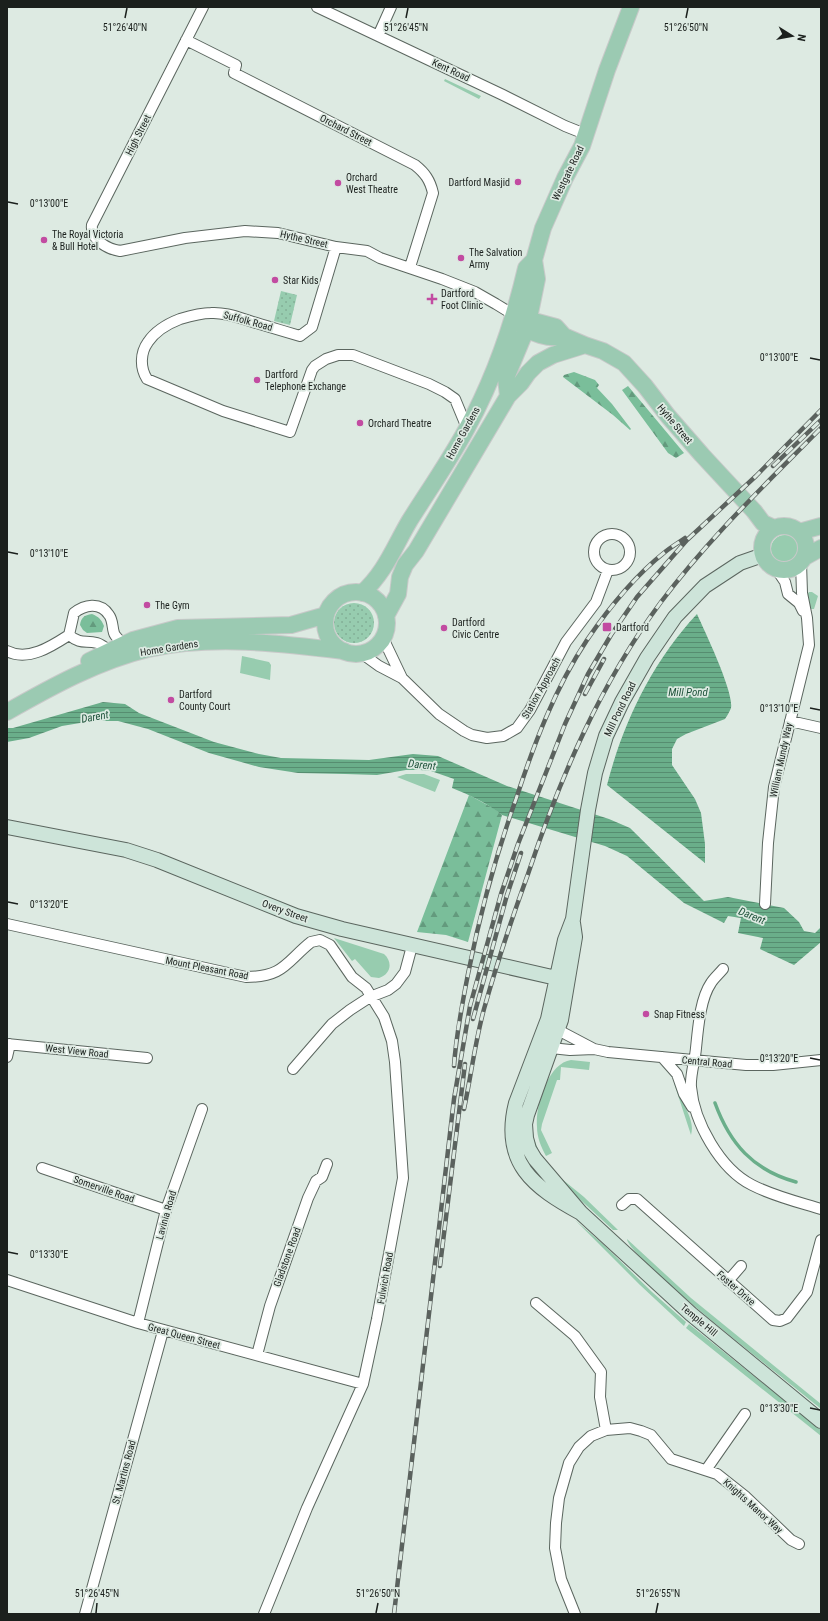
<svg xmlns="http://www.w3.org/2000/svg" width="828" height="1621" viewBox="0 0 828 1621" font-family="'Roboto Condensed',sans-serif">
<defs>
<pattern id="forest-firs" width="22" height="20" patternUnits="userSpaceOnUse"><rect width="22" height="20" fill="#7abe9a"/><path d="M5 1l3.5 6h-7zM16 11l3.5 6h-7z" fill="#639a7d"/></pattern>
<pattern id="garden-dots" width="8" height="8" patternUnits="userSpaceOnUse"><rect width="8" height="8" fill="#97ccaf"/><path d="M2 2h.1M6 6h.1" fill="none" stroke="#82af96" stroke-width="1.8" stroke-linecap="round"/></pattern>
<pattern id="water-rules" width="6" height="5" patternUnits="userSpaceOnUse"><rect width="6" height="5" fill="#6aae8a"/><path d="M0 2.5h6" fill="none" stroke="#568d70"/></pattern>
</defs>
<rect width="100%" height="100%" fill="#ddeae2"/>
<!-- grass -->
<path fill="#97ccaf" d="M445 79 481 96 479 99 444 81Z
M771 549a14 14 0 1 1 28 0a14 14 0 1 1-28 0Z
M809 592H812L818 596 814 609H810L807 595Z
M242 656 269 662 271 665 270 680 240 673Z
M406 774H424L440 780 435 792 397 777Z
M334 938 384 954C393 962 391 974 379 978L371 977 355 959 352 961Z
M571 1060 590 1062 589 1070 561 1067 560 1080H557L542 1124 541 1130 552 1153 546 1156C541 1147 537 1137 537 1127 535 1106 548 1063 571 1060Z
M676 1081C678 1086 679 1092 681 1097 685 1109 695 1121 691 1135L674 1083Z
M532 1124 534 1139 542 1159 557 1175 584 1197 618 1230H613L546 1168 531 1137Z
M575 1220 604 1245 652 1292 686 1322 684 1326 640 1285Z
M627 1239 691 1298 821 1404V1409C796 1388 628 1258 627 1239Z
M689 1324 821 1430V1436L686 1328Z"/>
<!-- forest -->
<path fill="url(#forest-firs)" d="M574 372 595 380 599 385 597 388 612 404 631 429 630 430 613 415 563 377 564 375Z
M628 386 684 453 676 458 668 453 622 390Z
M92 614C99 617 101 619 104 626L102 632 87 633 83 630 80 625C81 618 84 615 92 614Z
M469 795 493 808 502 815 468 942 446 935 417 932Z"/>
<!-- garden -->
<path fill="url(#garden-dots)" d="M281 291 297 295 290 325 274 321Z
M334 623a20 20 0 1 1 40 0a20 20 0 1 1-40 0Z"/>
<!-- water -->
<path fill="url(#water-rules)" d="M697 614C705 632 734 692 731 708 730 711 727 716 725 719L686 734 677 739 672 749V765L695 799 701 813 705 844V863L607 785C623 723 652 662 697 614Z
M103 702 125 704 139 713 214 742 259 754 281 758 369 760 413 754 438 756 507 786 609 819 630 828 704 901 728 897 784 908 799 922 804 931 815 933 821 927V942L794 965 760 949 763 938 738 933 741 918 728 916 724 923 684 903 627 856 605 846 502 815C487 803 470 795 452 788L454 779 431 771 420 770H406L377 775 345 774 298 773 259 767 209 753 148 729 118 721H92L62 726 29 738 7 742V728H13Z"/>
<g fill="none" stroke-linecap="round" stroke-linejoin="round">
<!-- stream -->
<path stroke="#6aae8a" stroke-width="3.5" d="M715 1103C730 1144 753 1170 796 1182"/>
<!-- street casing -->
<g stroke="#5b665f" stroke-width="12">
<path id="street" d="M203 7 92 225C90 240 108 249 120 251L185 238 245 231 278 233 336 247 367 251 380 258 442 279 475 292 496 304 514 315
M317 7 503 95 565 126 585 134
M378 36 391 7
M186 40 236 65 234 73 415 165C425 173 430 180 433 193L410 267
M336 247 312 327 300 336C283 331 266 326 250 321 237 317 224 312 211 313 200 313 190 316 180 319 167 324 156 330 148 342 140 353 140 368 147 379L223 411 290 432 312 370 315 366 326 359 338 355H353L429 384 445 392 455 399 467 428
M594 552a18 18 0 1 1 36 0a18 18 0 1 1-36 0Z
M777 570 785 582 788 594 799 603 803 611
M383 638 402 678
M109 650C105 648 101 644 97 643 85 640 81 645 69 635L74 613C84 605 100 601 109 615 113 620 112 627 114 633 115 637 121 641 124 645
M7 651C28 662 52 646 69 635
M361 653 379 666 402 678 439 714 464 731 472 735 487 738 503 736 517 728 530 710 566 642 596 602 608 570
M790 721 821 728
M765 904 768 843 774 787 809 645 807 618 802 593 801 563
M7 924 246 977C284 977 286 962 311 942L320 940 330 945 352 977 366 988 384 1017 392 1041 395 1062 403 1178 377 1319 363 1384 307 1508 264 1614
M723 969C719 974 714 978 711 983 700 999 698 1029 696 1048 695 1061 690 1075 691 1087 694 1122 720 1169 752 1185 773 1196 798 1202 821 1209
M552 1033 558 1030 594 1049 608 1052 746 1065H773L821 1060
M547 1043 551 1048 570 1050 594 1049
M7 1044 147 1058
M7 1057 10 1044
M662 1057 677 1074 684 1094 692 1107
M293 1069 332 1024 350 1010 370 997 388 990 396 984 405 972 412 946
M42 1168 166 1210
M622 1205 629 1199H637L773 1320 780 1321 787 1318 807 1292 821 1240
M7 1280 138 1323 363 1384
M728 1281 741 1266
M536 1303 575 1336 601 1372 600 1397 606 1430
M138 1323 166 1210 202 1109
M257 1355 270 1306 308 1198 316 1181 322 1177 327 1164
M706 1470 745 1414
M85 1614 163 1331
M575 1614 561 1579 555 1548 556 1523 559 1498 569 1463 579 1447 591 1436 606 1430 630 1428 641 1431 651 1435 671 1459 717 1474 746 1497 791 1540 799 1544"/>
</g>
<!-- secondary casing -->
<g stroke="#5b665f" stroke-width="16">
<path id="secondary" d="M7 827 126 850 157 860 296 916 342 929 552 977 566 978
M573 923 575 937 561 1020 527 1115 525 1124 526 1138 529 1149 535 1159 581 1213 691 1314 821 1421
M581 1213C533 1187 501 1163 516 1103L548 1019 565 940 573 919 588 810 595 773 606 736 622 702 647 658 675 617 705 586 740 563 763 555"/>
</g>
<!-- primary casing -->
<g stroke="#c8c9c9" stroke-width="18">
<path id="primary" d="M519 317 556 327 564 336 585 345 603 351 624 363 645 386 668 416 702 455 754 511 763 523 774 528
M520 323C530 334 550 340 564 336
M508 396 506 378 526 330 529 318 537 279 534 260 543 228 565 178 582 146 607 70 631 7
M762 548a22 22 0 1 1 44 0a22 22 0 1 1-44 0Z
M799 532 821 526
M805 557 821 548
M325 623a31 31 0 1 1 62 0a31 31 0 1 1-62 0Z
M362 593C385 573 395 545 410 520 429 490 449 461 466 430 494 379 513 324 526 268L534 260
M386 616 398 594 400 577 405 565 416 551 508 396 521 383 528 373 538 363 553 355 585 345
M89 661 133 640 178 628 291 625 326 615
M7 712C51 687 98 661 148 649 212 635 279 643 344 651"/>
</g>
<!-- street -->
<use href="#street" stroke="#fff" stroke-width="10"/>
<!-- secondary -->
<use href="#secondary" stroke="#cde4d9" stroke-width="14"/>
<!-- primary -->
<use href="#primary" stroke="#9bcab2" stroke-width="16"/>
<!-- rail casing -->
<g stroke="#5b625e" stroke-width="4.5">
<path id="rail" d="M773 466 821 420
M585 694 604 659
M473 1019 507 895 521 853
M454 1066C456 1035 462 1005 468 974 480 913 495 858 516 799 534 744 555 688 587 640 608 609 636 575 665 552 671 547 678 543 685 538
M464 1109C471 1076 475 1042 484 1009 497 963 512 918 528 874 560 778 600 684 661 602 708 539 766 484 821 428
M440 1266 465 1064
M394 1614 454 1099 470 1006 501 894 518 844 565 724 588 674 611 635 637 597 687 540 756 476 821 410"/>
</g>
<!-- rail -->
<use href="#rail" stroke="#ddeae2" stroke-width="3" stroke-dasharray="9" stroke-linecap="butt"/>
</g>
<!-- ticks -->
<path fill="none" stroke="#1b201d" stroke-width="1.5" d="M125 18 127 8M406 18 408 8M686 18 688 8M8 202 18 204M810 358 820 360M8 552 18 554M810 708 820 710M8 902 18 904M810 1058 820 1060M8 1252 18 1254M810 1408 820 1410M96 1613 97 1603M376 1613 378 1603M656 1613 658 1603"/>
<!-- markers -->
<g fill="#c24ba1" stroke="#ddeae2" stroke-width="1.5">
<circle cx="518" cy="182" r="4"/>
<circle cx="338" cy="183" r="4"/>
<circle cx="44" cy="240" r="4"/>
<circle cx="461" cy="258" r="4"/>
<circle cx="275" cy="280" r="4"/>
<path d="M430 293h4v4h4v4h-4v4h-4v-4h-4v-4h4z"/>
<circle cx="257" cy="380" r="4"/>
<circle cx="360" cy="423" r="4"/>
<circle cx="147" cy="605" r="4"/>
<rect x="602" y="622" width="10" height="10" rx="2"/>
<circle cx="444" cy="628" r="4"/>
<circle cx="171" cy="700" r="4"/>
<circle cx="646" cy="1014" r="4"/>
</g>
<g text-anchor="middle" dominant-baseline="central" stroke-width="3.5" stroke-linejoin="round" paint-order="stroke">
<!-- street labels -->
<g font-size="10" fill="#1b201d" stroke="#ddeae2">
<text transform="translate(451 70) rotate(25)">Kent Road</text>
<text transform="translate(346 130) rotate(27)">Orchard Street</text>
<text transform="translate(138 135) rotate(-63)">High Street</text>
<text transform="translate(568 173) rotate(-64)">Westgate Road</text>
<text transform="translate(304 239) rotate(13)">Hythe Street</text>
<text transform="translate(248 321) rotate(15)">Suffolk Road</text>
<text transform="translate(675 424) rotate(50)">Hythe Street</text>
<text transform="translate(463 433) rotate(-61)">Home Gardens</text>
<text transform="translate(169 648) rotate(-9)">Home Gardens</text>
<text transform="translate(541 688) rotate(-61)">Station Approach</text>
<text transform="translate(620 709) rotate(-64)">Mill Pond Road</text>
<text transform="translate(781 760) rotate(-78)">William Mundy Way</text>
<text transform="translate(285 911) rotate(20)">Overy Street</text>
<text transform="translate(207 968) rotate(11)">Mount Pleasant Road</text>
<text transform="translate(77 1051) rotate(6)">West View Road</text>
<text transform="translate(707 1062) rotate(5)">Central Road</text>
<text transform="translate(104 1189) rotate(19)">Somerville Road</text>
<text transform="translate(166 1215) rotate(-74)">Lavinia Road</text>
<text transform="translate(287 1257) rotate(-70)">Gladstone Road</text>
<text transform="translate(385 1278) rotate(-80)">Fulwich Road</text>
<text transform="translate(736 1288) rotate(41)">Foster Drive</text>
<text transform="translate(699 1320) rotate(40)">Temple Hill</text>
<text transform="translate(184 1336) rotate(15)">Great Queen Street</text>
<text transform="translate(124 1472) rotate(-75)">St. Martins Road</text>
<text transform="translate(753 1506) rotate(42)">Knights Manor Way</text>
</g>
<!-- poi labels -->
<g font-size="10" fill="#1b201d" stroke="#ddeae2" text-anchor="start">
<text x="346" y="177">Orchard<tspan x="346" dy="12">West Theatre</tspan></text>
<text x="510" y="182" text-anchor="end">Dartford Masjid</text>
<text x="52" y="234">The Royal Victoria<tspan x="52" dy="12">&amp; Bull Hotel</tspan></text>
<text x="469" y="252">The Salvation<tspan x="469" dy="12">Army</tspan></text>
<text x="283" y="280">Star Kids</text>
<text x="441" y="293">Dartford<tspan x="441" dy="12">Foot Clinic</tspan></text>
<text x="265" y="374">Dartford<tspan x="265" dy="12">Telephone Exchange</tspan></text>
<text x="368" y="423">Orchard Theatre</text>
<text x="155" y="605">The Gym</text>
<text x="452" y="622">Dartford<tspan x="452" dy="12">Civic Centre</tspan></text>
<text x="616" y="627">Dartford</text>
<text x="179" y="694">Dartford<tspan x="179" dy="12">County Court</tspan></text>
<text x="654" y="1014">Snap Fitness</text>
</g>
<!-- water labels -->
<g font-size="11" font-style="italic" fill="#1f533b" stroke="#ddeae2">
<text x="688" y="692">Mill Pond</text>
<text transform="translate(95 717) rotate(-10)">Darent</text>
<text transform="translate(422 765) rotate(6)">Darent</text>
<text transform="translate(752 916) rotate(22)">Darent</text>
</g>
</g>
<g font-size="10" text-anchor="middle" fill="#1b201d" stroke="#ddeae2" stroke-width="3.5" stroke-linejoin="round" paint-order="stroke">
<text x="406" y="31">51°26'45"N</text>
<text x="686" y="31">51°26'50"N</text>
<text x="125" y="31">51°26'40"N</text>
<text x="49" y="207">0°13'00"E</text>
<text x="779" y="361">0°13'00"E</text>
<text x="49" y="557">0°13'10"E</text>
<text x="779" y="712">0°13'10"E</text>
<text x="49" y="908">0°13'20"E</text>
<text x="779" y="1062">0°13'20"E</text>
<text x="49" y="1258">0°13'30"E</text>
<text x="779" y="1412">0°13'30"E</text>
<text x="97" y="1597">51°26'45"N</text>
<text x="378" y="1597">51°26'50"N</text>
<text x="658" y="1597">51°26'55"N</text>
</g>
<!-- border -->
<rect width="828" height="1621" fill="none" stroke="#1b201d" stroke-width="16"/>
<!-- north arrow -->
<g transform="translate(792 36) rotate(101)" stroke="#ddeae2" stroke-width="3" paint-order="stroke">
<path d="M0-3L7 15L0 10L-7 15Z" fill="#1b201d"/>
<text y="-6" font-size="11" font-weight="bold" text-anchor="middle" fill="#1b201d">N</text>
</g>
</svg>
